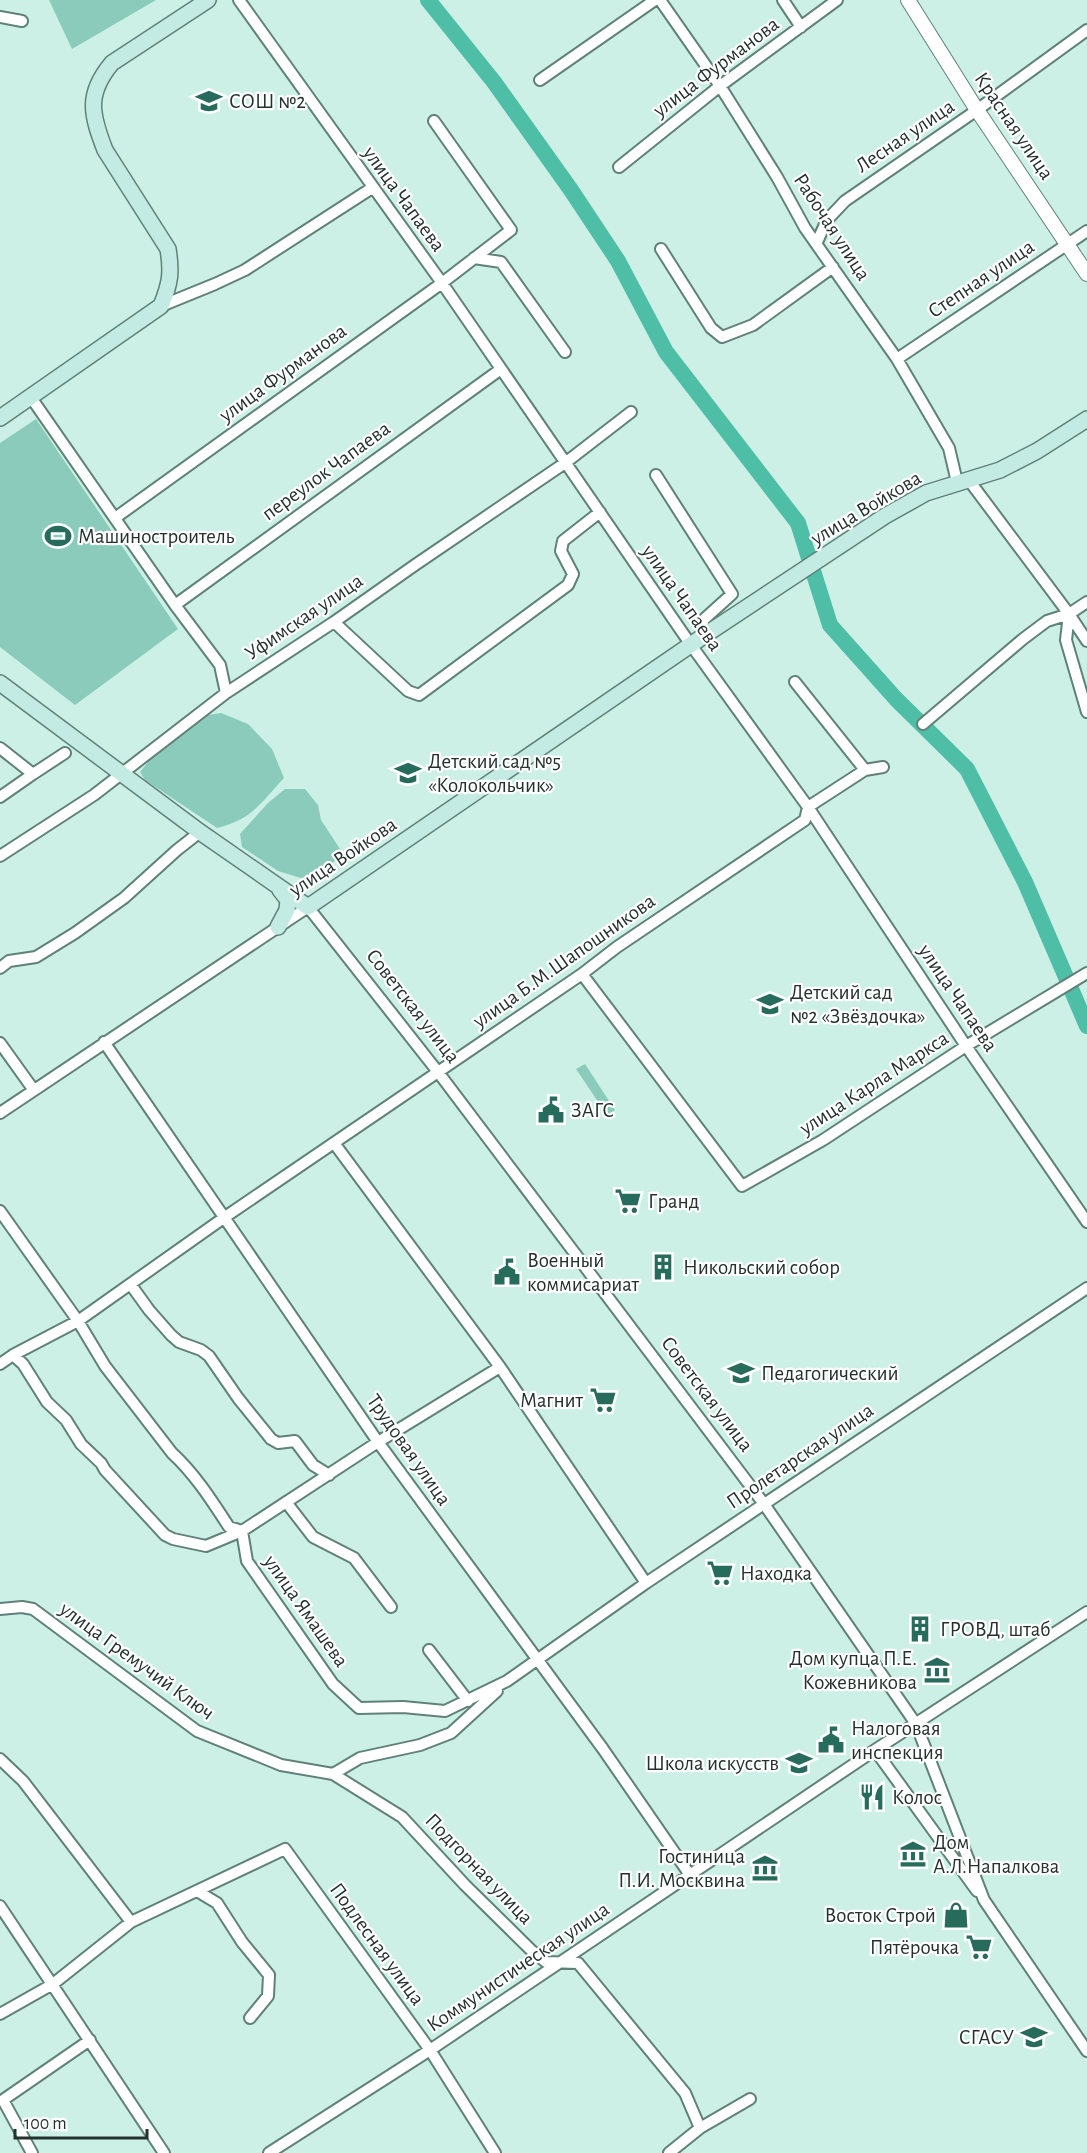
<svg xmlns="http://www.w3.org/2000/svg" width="1087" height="2153" viewBox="0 0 1087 2153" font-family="'Alegreya Sans',sans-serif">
<rect width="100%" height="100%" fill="#ccf0e6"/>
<!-- green -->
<path fill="#8acbbb" d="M49 0H156L72 49Z
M36 419 178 629 75 705 0 647V443Z
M221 713 248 724 272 749 284 778C260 804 252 819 217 828L145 780 140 772 152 757 202 716Z
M285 789H305L318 805 321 820 342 852 339 859 304 879 278 871 242 847 240 834 268 803Z
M585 1064 615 1110 607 1115 576 1069Z"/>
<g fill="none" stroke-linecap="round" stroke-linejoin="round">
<!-- river -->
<path stroke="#4fbea6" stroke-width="16" d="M428 0 494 82 571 190 618 261 666 352 798 523 830 625 896 699 967 769 1025 882 1087 1026"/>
<!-- minor casing -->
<g stroke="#608178" stroke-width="14">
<path id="minor" d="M239 0 442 283 691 645 808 807 966 1046 1087 1222
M660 0 720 86 777 177 805 228 897 359 949 448 957 482
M783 0 801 27
M0 17 22 21
M540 80 655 0
M619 167 720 86 837 0
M817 242 827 220 845 201 977 110 1087 30
M661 249 711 328 722 337 753 325 833 267
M474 258 501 262 565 352
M161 306 215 284 245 270 372 188
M897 359 1087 231
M30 396 175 605 220 665 226 693
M656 475 732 594 701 622 708 633
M968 479 1069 614 1066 640 1087 712
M115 518 442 283 511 230 434 121
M175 605 501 369
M1069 614 1087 641
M334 622 408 691 419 695 568 585 573 574 561 551 563 541 600 512
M795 682 865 770
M923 724 1023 639 1047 621 1069 614 1087 602
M0 748 33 774 0 797
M33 774 65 753
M0 856 94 795 226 693 334 622 415 565 565 463 631 412
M0 968 9 961 36 957 75 933 124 898 177 850 200 832
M582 974 742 1186 823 1140 966 1046 1087 973
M104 1042 378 1442 603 1749 690 1875
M0 1043 33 1089
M0 1113 308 907 438 1072 764 1504 916 1724 984 1900 1087 2051
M334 1143 500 1367 646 1583
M0 1211 78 1321 105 1366 172 1453C195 1474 212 1501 229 1527L242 1531 247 1561 333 1684 359 1708 403 1707 445 1711 507 1681 646 1583 1087 1288
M131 1285 149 1310 171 1335 179 1342 201 1350 209 1356 238 1398 271 1439 278 1443 295 1441 313 1465 329 1475
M13 1355 23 1364 47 1402 66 1420 81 1444 101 1463 105 1470 165 1535 173 1539 206 1546 242 1531 378 1442 500 1367
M0 1364 13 1355 78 1321 225 1217 582 974 617 947 805 820 808 807 865 770 883 767
M286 1502 313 1537 354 1558 391 1607
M0 1609 22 1607 33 1609 197 1731 281 1765 333 1774 360 1758 420 1745 451 1733 497 1691
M429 1650 468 1701
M875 1750 977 1891
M0 1759 23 1781 131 1922
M333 1774 402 1817 465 1885 532 1951 546 1962 578 1963 685 2093 700 2128
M197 1891 217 1903 242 1942 269 1975 268 1996 250 2018
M0 1906 164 2153
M0 2014 53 1984 131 1922 285 1849 430 2050 495 2153
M32 2153 3 2100 90 2040
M269 2153 430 2050 875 1750 1087 1612
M669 2153 700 2128 750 2099"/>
</g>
<!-- tertiary casing -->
<g stroke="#608178" stroke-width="16">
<path id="tertiary" d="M908 0 977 110 1087 274"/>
</g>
<!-- secondary casing -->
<g stroke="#608178" stroke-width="18">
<path id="secondary" d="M0 418 161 306C170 284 172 273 168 249L105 150C91 114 86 94 112 63L208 0
M0 683 200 832 308 907 708 633 885 516 926 493 1000 470 1037 451 1087 419
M278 927 287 910 288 900 280 890"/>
</g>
<!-- minor -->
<use href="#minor" stroke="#fff" stroke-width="10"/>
<!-- tertiary -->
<use href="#tertiary" stroke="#fff" stroke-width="14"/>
<!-- secondary -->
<use href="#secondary" stroke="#c4ebe3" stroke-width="15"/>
</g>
<!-- icons -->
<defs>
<g id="school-bare" transform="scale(2.07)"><path d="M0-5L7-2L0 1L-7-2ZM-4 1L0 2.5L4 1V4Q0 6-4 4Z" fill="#276b5d" stroke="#fff" stroke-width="2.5" paint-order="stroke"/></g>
<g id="stadium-bare" transform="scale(2.07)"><path d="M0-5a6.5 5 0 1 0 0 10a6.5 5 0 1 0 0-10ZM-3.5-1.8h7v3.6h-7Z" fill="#276b5d" stroke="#fff" stroke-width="2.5" paint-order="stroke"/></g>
<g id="civic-bare" transform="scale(2.07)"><path d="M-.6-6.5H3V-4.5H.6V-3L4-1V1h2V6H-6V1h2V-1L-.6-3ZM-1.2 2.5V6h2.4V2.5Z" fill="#276b5d" stroke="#fff" stroke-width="2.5" paint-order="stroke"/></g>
<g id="supermarket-bare" transform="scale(2.07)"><path d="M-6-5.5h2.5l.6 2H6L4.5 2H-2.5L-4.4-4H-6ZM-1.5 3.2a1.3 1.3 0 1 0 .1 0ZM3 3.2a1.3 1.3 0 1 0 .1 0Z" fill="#276b5d" stroke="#fff" stroke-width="2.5" paint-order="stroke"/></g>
<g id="building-bare" transform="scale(2.07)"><path d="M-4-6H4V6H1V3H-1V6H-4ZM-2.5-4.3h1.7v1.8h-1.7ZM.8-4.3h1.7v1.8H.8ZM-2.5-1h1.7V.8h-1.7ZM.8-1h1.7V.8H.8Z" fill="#276b5d" stroke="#fff" stroke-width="2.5" paint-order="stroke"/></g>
<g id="university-bare" transform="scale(2.07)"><path d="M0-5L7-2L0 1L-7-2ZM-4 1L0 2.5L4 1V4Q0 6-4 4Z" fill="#276b5d" stroke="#fff" stroke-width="2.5" paint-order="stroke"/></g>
<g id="museum-bare" transform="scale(2.07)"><path d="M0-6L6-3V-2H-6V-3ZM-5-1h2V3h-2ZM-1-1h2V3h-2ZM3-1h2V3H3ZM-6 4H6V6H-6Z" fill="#276b5d" stroke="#fff" stroke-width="2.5" paint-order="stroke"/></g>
<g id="restaurant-bare" transform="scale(2.07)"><path d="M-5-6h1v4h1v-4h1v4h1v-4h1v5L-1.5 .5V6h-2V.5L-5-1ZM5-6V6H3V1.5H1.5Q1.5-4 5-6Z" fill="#276b5d" stroke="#fff" stroke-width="2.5" paint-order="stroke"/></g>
<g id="shop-bare" transform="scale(2.07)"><path d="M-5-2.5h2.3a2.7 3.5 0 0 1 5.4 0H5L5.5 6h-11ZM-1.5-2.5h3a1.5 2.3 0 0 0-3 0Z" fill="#276b5d" stroke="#fff" stroke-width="2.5" paint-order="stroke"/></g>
</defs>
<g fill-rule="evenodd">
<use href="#school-bare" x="209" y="101"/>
<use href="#stadium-bare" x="58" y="536"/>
<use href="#school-bare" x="408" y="773"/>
<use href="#school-bare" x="770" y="1004"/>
<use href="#civic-bare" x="551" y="1110"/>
<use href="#supermarket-bare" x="628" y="1201"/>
<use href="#building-bare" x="663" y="1267"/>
<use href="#civic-bare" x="507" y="1272"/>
<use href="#university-bare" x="741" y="1373"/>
<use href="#supermarket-bare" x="603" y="1400"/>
<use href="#supermarket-bare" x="720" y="1573"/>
<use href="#building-bare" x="920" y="1629"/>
<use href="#museum-bare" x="937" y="1670"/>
<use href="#civic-bare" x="831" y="1740"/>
<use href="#school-bare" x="799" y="1763"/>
<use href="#restaurant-bare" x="872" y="1797"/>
<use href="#museum-bare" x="913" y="1854"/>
<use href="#museum-bare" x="765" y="1868"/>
<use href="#shop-bare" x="956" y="1915"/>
<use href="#supermarket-bare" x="979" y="1947"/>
<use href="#university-bare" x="1034" y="2037"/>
</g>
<g text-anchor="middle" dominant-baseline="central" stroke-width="4.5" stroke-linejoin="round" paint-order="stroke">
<!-- street labels -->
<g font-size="21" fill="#24322e" stroke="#fff">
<text transform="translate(716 67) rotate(-37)">улица Фурманова</text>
<text transform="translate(1014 126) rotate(56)">Красная улица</text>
<text transform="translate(905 136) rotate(-34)">Лесная улица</text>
<text transform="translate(404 199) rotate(54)">улица Чапаева</text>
<text transform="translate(832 227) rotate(57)">Рабочая улица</text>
<text transform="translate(981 279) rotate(-34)">Степная улица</text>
<text transform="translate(283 373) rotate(-36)">улица Фурманова</text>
<text transform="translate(326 471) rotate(-36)">переулок Чапаева</text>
<text transform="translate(866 508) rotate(-31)">улица Войкова</text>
<text transform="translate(682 598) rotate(55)">улица Чапаева</text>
<text transform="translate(304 617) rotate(-34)">Уфимская улица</text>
<text transform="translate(343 857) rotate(-34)">улица Войкова</text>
<text transform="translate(564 961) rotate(-35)">улица Б.М.Шапошникова</text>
<text transform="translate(958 998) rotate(56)">улица Чапаева</text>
<text transform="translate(413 1006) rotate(52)">Советская улица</text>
<text transform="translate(874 1083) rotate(-33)">улица Карла Маркса</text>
<text transform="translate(707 1394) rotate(53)">Советская улица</text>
<text transform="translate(409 1450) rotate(55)">Трудовая улица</text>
<text transform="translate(800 1456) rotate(-34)">Пролетарская улица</text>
<text transform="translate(306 1611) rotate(55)">улица Ямашева</text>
<text transform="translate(137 1661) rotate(36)">улица Гремучий Ключ</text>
<text transform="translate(479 1869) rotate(46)">Подгорная улица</text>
<text transform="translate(377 1944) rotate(54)">Подлесная улица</text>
<text transform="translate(518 1967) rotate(-34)">Коммунистическая улица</text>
</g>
<!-- poi labels -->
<g font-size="21" fill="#24322e" stroke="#fff" text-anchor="start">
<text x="229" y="101">СОШ №2</text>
<text x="78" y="536">Машиностроитель</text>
<text x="428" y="761">Детский сад №5<tspan x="428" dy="24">«Колокольчик»</tspan></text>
<text x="790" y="992">Детский сад<tspan x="790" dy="24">№2 «Звёздочка»</tspan></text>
<text x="571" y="1110">ЗАГС</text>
<text x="648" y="1201">Гранд</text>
<text x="527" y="1260">Военный<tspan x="527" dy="24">коммисариат</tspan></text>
<text x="683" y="1267">Никольский собор</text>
<text x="761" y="1373">Педагогический</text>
<text x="583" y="1400" text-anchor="end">Магнит</text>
<text x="740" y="1573">Находка</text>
<text x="940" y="1629">ГРОВД, штаб</text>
<text x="917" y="1658" text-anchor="end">Дом купца П.Е.<tspan x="917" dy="24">Кожевникова</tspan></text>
<text x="851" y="1728">Налоговая<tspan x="851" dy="24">инспекция</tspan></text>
<text x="779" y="1763" text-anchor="end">Школа искусств</text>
<text x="892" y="1797">Колос</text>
<text x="933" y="1842">Дом<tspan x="933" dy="24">А.Л.Напалкова</tspan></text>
<text x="745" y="1856" text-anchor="end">Гостиница<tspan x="745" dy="24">П.И. Москвина</tspan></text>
<text x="936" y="1915" text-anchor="end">Восток Строй</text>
<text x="959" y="1947" text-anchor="end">Пятёрочка</text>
<text x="1014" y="2037" text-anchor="end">СГАСУ</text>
</g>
</g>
<!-- scale -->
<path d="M15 2129v9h132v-9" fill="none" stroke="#24322e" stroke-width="3"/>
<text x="24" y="2129" font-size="18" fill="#24322e" stroke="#ffffff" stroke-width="4.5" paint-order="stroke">100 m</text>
</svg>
